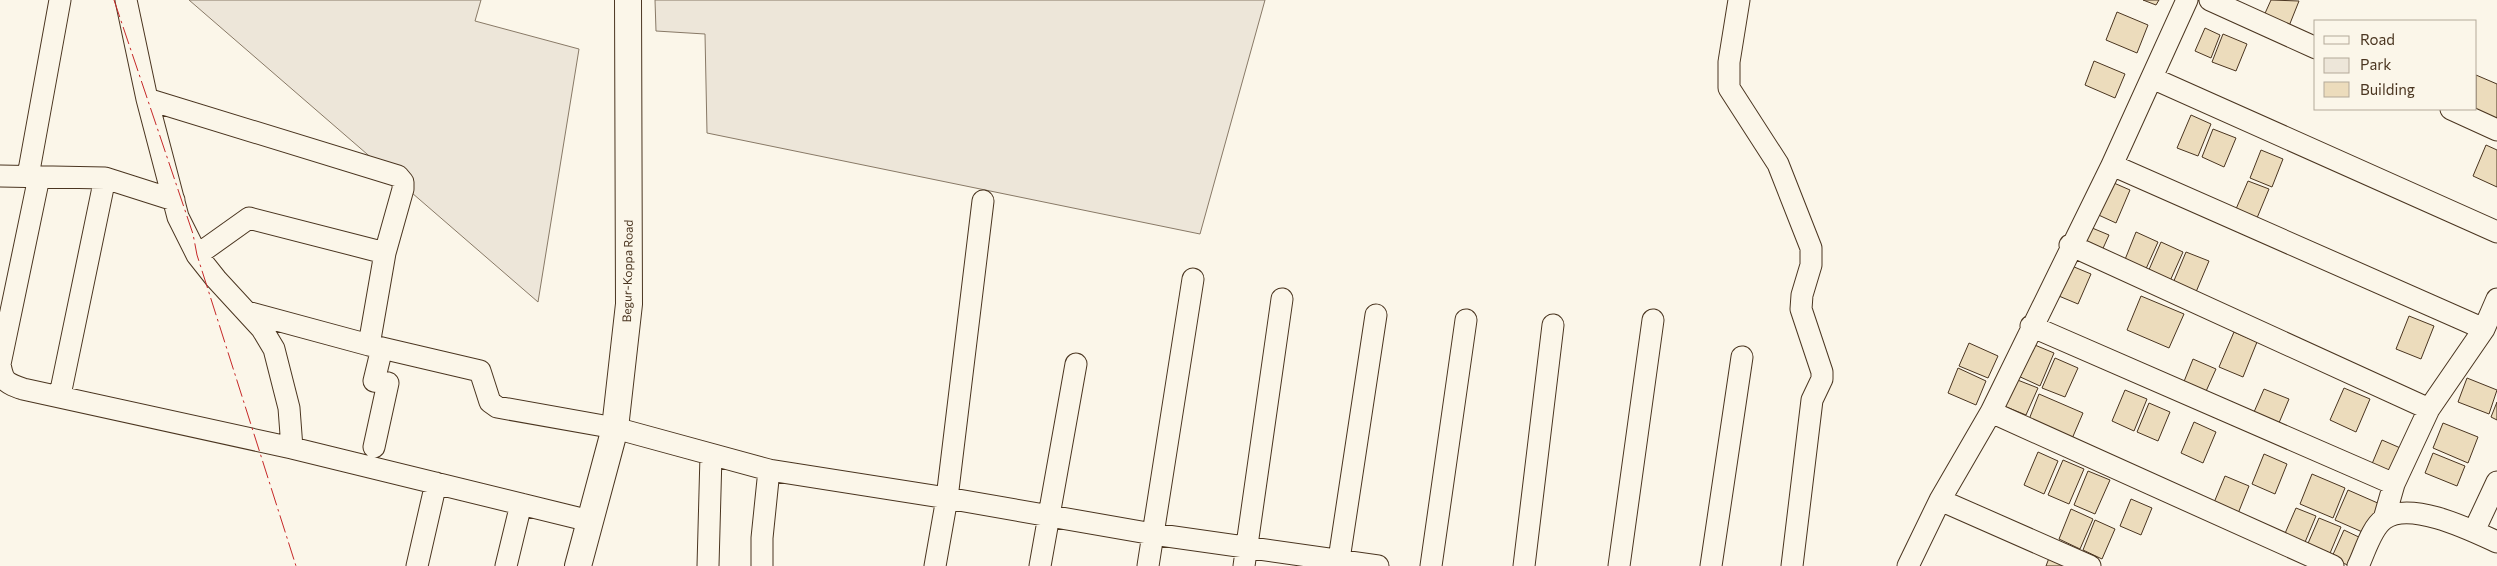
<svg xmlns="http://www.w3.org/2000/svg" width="2497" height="566" viewBox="0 0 2497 566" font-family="Commissioner,sans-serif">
<rect width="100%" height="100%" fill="#fbf6e9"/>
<!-- green -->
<path fill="#ede6d9" stroke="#887966" d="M189 0H481L475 21 579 49 538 302Z
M655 0H1265L1200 234 707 133 705 34 656 31Z"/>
<!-- building -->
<path fill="#ecdcbc" stroke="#4a3520" d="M2143 0H2159L2156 5Z
M2271 0 2299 1 2287 31 2262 20Z
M2117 12 2148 25 2137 53 2106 40Z
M2205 28 2220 35 2211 58 2195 51Z
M2223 34 2247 44 2236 71 2212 62Z
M2094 61 2125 74 2115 98 2085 85Z
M2476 75 2497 84V117L2494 123 2476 109Z
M2191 115 2211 124 2198 156 2177 148Z
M2213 129 2236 138 2224 167 2202 157Z
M2486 145 2497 150V187L2473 176Z
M2261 150 2283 159 2272 187 2250 178Z
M2107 180 2130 190 2116 223 2092 212Z
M2248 181 2269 189 2257 218 2236 209Z
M2085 225 2109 235 2100 255 2077 245Z
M2136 232 2158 242 2145 271 2124 262Z
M2161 242 2183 252 2170 281 2148 272Z
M2186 252 2209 261 2196 292 2173 283Z
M2067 264 2091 274 2078 304 2054 294Z
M2141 296 2184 314 2169 348 2127 330Z
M2409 316 2434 326 2421 359 2396 349Z
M2234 332 2257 342 2243 377 2219 367Z
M1969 343 1998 356 1988 378 1959 366Z
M2030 343 2054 353 2040 386 2016 375Z
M2055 358 2078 368 2065 397 2042 388Z
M2193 359 2216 369 2203 398 2181 389Z
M1958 368 1986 381 1976 405 1948 393Z
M2467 378 2497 390 2489 414 2458 402Z
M2015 379 2038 388 2026 415 2004 406Z
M2344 388 2370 399 2356 432 2330 420Z
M2264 389 2289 399 2276 430 2251 419Z
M2125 390 2147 399 2134 431 2112 421Z
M2039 394 2083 413 2071 441 2028 422Z
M2497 402V420L2491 417Z
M2149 403 2170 412 2158 441 2137 432Z
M2194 422 2216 432 2203 463 2181 453Z
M2443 423 2478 437 2468 463 2433 448Z
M2382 440 2405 450 2392 481 2369 471Z
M2038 452 2058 461 2044 494 2024 485Z
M2433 453 2465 466 2457 486 2425 473Z
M2264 454 2287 464 2275 494 2252 484Z
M2063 460 2084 469 2069 504 2048 495Z
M2088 471 2110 480 2095 514 2074 505Z
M2312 474 2345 488 2333 518 2300 504Z
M2225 476 2249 486 2237 516 2213 505Z
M2348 490 2380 504 2367 534 2335 520Z
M2131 499 2152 508 2141 535 2120 526Z
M2296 508 2316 516 2303 547 2283 538Z
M2071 509 2093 519 2080 549 2059 539Z
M2319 518 2341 527 2328 558 2306 548Z
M2095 520 2115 529 2102 559 2083 550Z
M2344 530 2363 539 2351 566 2331 559Z
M2049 558 2071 566H2046Z"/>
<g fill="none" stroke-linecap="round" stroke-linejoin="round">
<!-- minor casing -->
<g stroke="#4a3520" stroke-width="23">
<path id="minor" d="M126 0 147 99 178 217 197 255 216 279 262 329 274 349 289 408 292 448 590 521
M1739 0 1729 62V88L1778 164 1811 248V265L1802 295 1801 309 1822 372V379L1812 400 1792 566
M2210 0 2316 48
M2152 78 2497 232
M147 99 398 176 403 182V189L385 253 369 345
M2451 109 2497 130
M2112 165 2484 329
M0 176 105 178 174 200
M28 176 60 0
M39 177 0 364C3 382 6 383 23 389L292 448
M2070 245 2429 409
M197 255 249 218 385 253
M247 312 369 345 480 371 490 402 497 407 615 428 769 470 947 498 1153 534 1378 566
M2031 326 2394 484
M60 395 105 178
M1991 412 2333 566
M374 447 388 383 374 381 382 348
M1940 500 2090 566
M2384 519 2394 484 2429 409 2484 329 2497 299
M2474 531 2497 482
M417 566 436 483
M506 566 521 504
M708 566 711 455
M762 566V538L769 470
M935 566 947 498 983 201
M1040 566 1076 364
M1148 566 1193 279
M1244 566 1282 299
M1338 566 1376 315
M1431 566 1466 320
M1524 566 1553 325
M1619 566 1653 320
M1711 566 1742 357
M1908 566 1940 500 1991 412 2112 165 2187 0
M2358 566C2365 552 2371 528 2384 519 2410 500 2471 530 2497 542"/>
</g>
<!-- major casing -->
<g stroke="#4a3520" stroke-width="28">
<path id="major" d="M578 566 615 428 629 304 628 0"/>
</g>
<!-- minor -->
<use href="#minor" stroke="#fbf6e9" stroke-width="21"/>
<!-- major -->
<use href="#major" stroke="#fbf6e9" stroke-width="26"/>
<!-- power -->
<path stroke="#c62828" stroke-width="1" stroke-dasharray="18 4 2.5 4" stroke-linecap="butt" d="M114 0 193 234 197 255 296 566"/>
</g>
<g text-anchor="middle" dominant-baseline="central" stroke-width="4" stroke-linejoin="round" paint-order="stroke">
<!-- street labels -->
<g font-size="12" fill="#4a3520" stroke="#fbf6e9">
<text transform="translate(627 271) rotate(-89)">Begur-Koppa Road</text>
</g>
</g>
<!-- legend -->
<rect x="2314" y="20" width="162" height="90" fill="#fbf6e9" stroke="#b4a999"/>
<rect x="2324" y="36" width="25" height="8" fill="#fbf6e9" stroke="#b4a999"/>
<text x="2360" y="45" font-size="15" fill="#4a3520">Road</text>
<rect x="2324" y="58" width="25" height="15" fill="#ede6d9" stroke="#b4a999"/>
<text x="2360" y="70" font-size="15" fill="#4a3520">Park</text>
<rect x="2324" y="82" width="25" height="15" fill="#ecdcbc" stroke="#b4a999"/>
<text x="2360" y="95" font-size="15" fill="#4a3520">Building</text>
</svg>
